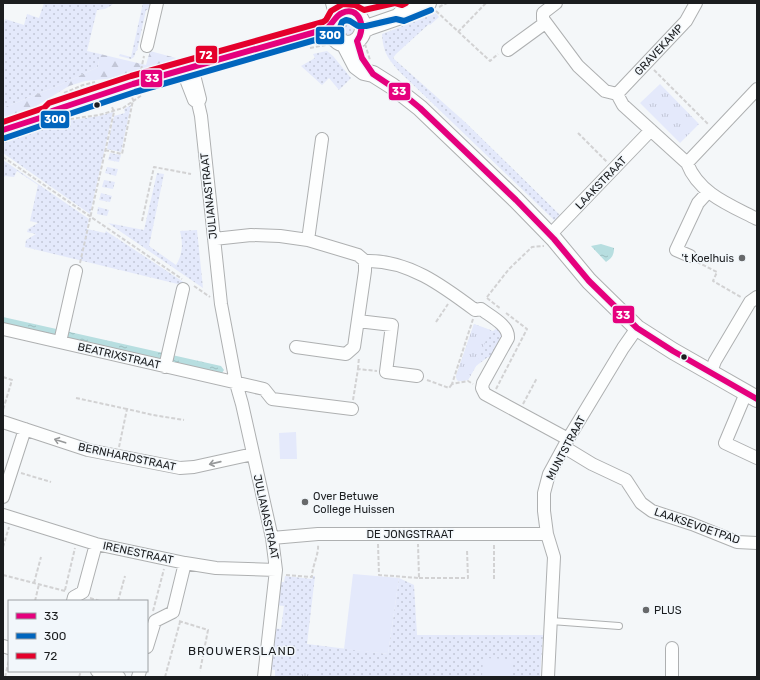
<svg xmlns="http://www.w3.org/2000/svg" width="760" height="680" viewBox="0 0 760 680" font-family="Rubik,sans-serif">
<defs>
<pattern id="grass-dots" width="8" height="8" patternUnits="userSpaceOnUse"><rect width="8" height="8" fill="#e4e9fb"/><path d="M2 2h.1M6 6h.1" fill="none" stroke="#c3c7d7" stroke-width="1.8" stroke-linecap="round"/></pattern>
<pattern id="forest-firs" width="22" height="20" patternUnits="userSpaceOnUse"><rect width="22" height="20" fill="#e4e9fb"/><path d="M5 1l3.5 6h-7zM16 11l3.5 6h-7z" fill="#c3c7d7"/></pattern>
<pattern id="park-tufts" width="24" height="20" patternUnits="userSpaceOnUse"><rect width="24" height="20" fill="#e4e9fb"/><path d="M3 7l-1-3M5 7V3M7 7l1-3M15 17l-1-3M17 17v-4M19 17l1-3" fill="none" stroke="#c3c7d7"/></pattern>
<pattern id="water-ripples" width="26" height="14" patternUnits="userSpaceOnUse"><rect width="26" height="14" fill="#b7dee0"/><path d="M2 4q2-2 4 0t4 0M15 11q2-2 4 0t4 0" fill="none" stroke="#9dbec0"/></pattern>
</defs>
<rect width="100%" height="100%" fill="#f4f7f9"/>
<!-- grass -->
<path fill="url(#grass-dots)" d="M44 3H113L112 5 105 9 97 10 87 51 100 54 98 67 62 84 3 108V27L5 19 24 25 27 14 39 18Z
M143 3H155L153 11 146 10 137 51H136L134 57 131 59 119 56 120 54 131 57Z
M436 13 439 17 430 25 429 24 396 54 393 58 465 122 561 216 555 221 404 76C390 62 383 54 382 34Z
M340 28a7 7 0 1 1 14 0a7 7 0 1 1-14 0Z
M327 51 333 56 351 78 339 90 329 78 322 85 301 66 315 58 313 54Z
M131 105 121 152 107 149 114 116 125 113 124 109Z
M113 112 90 214 3 153V138L45 124 99 116Z
M110 153 121 155 119 162 108 160Z
M3 160 89 219 87 229 105 233 106 231 188 285 186 286 25 247 26 240 36 234 27 232 28 229 38 223 30 221 38 185 17 171 14 177 5 176 3 178Z
M107 167 118 169 116 176 105 173Z
M157 173 164 174 149 246 176 265C183 254 183 243 180 231L197 230 203 288 108 223 144 230Z
M104 180 115 182 113 189 102 187Z
M101 193 112 196 110 202 99 200Z
M98 207 109 210 107 216 97 214Z
M474 324 493 331 497 328 501 331 503 335 491 359 488 357 476 366 468 380 459 381 457 380 456 376Z
M285 576 312 579 313 576H315L307 644 388 654 399 578 414 585 417 635H543L540 677H275V670L267 669 272 628 281 629 284 606 275 605 278 582H284Z"/>
<!-- forest -->
<path fill="url(#forest-firs)" d="M150 51 176 58 127 77 85 81 69 86 33 108 3 118V108L62 84 98 67 100 54 146 65Z"/>
<!-- park -->
<path fill="url(#park-tufts)" d="M660 84 699 124 680 143 640 103Z
M474 324 490 330 476 366 468 380 459 381 457 380 456 376Z
M306 668 315 671 316 677H298L302 669Z"/>
<!-- garden -->
<path fill="#e4e9fb" d="M296 432 297 459H280L279 433Z
M353 574 399 578 388 654 344 649Z
M483 658 512 659 511 677H482Z"/>
<!-- water -->
<path fill="url(#water-ripples)" d="M601 244 614 248C614 255 612 258 606 262L591 246Z
M3 317 221 366 224 370 222 373 3 323Z"/>
<g fill="none" stroke-linecap="round" stroke-linejoin="round">
<!-- lane casing -->
<g stroke="#aeb0b1" stroke-width="8">
<path id="lane" d="M551 621 619 626"/>
</g>
<!-- street casing -->
<g stroke="#aeb0b1" stroke-width="14">
<path id="street" d="M332 3 336 17
M342 3 349 12
M556 3 543 13V19L578 66 605 91 617 94 623 105 687 163C699 194 730 205 757 219
M147 46 157 3
M508 50 545 23
M617 94 686 21 696 3
M198 103 200 99 194 75 187 68 186 77 187 82 194 100 198 103 201 116 221 304 236 383 242 404 272 538 276 570 264 677
M687 163 757 89
M550 235 651 130
M214 239 251 235 280 236 308 240 358 255 365 261C407 259 443 286 475 310L481 309C490 316 509 325 508 338L483 383 482 388 485 394 568 439
M308 240 322 139
M690 256 676 250 698 203 708 192
M358 321 392 325 386 372 417 376
M3 329 264 389 272 399 352 409
M60 342 76 271
M296 347 346 354 354 347 365 271V261
M165 367 183 289
M710 374 715 361 750 302 757 297
M746 393 725 443 757 458
M3 422 88 450 180 468 194 467 253 454
M564 447 592 464 626 480 641 503 652 511 692 524 737 542 757 543
M3 497 25 429
M3 515 96 544 185 563 216 568 276 570
M272 538 318 534H547
M73 601 74 597 83 592 96 544
M3 646 9 648
M147 647 155 621 173 612 185 563
M672 648V677
M97 671 119 677
M138 677 140 671
M548 677 554 557 547 534 544 511V493L549 474 568 439 623 348 637 328"/>
</g>
<!-- secondary casing -->
<g stroke="#aeb0b1" stroke-width="18">
<path id="secondary" d="M331 28a16 16 0 1 1 32 0a16 16 0 1 1-32 0Z
M363 30 369 27 398 17 402 13 428 3
M344 43 356 66 364 72 373 74 392 86 420 108 516 200 554 239 589 281 637 328 673 351 757 399
M3 130 49 115 52 111 133 84 321 31 332 26"/>
</g>
<!-- path -->
<path stroke="#d2d2d3" stroke-width="2" stroke-dasharray="4 2" stroke-linecap="butt" d="M439 7 447 3
M436 11 490 61 498 54
M364 12 377 10
M458 32 486 3
M365 44 370 60
M310 48 331 44
M141 70 144 56
M654 70 709 125
M64 93 83 85 95 82
M70 119 99 115 123 108 142 95
M578 133 607 162
M105 150 122 154 133 100 132 97
M3 157 182 279
M142 221 154 167 191 174
M697 262 717 272 713 281 741 297
M80 263 114 112 112 107
M194 286 210 297
M487 297 509 269 532 247 544 246
M487 298 501 309
M473 319 452 384 468 381 473 384
M436 322 448 304
M358 369 359 357
M3 377 12 380 3 410
M427 380 449 388 452 384
M496 389 527 329 506 313
M76 398 127 409
M353 400 358 369 377 371
M523 404 537 378
M119 447 127 409 153 415 184 420
M21 473 51 482
M378 544 379 575 419 578 418 544
M494 545V579
M3 547 9 527
M3 575 65 591
M286 575 312 577C312 566 319 555 318 544
M419 578H468L467 550
M34 583 41 557
M65 590 75 548
M90 598 100 601
M35 601 39 584
M118 601 125 576
M153 611 164 569
M179 621 208 630 200 671
M5 677 9 660
M79 677 81 671
M165 677 180 622"/>
<!-- lane -->
<use href="#lane" stroke="#fdfefe" stroke-width="6"/>
<!-- street -->
<use href="#street" stroke="#fdfefe" stroke-width="12"/>
<!-- secondary -->
<use href="#secondary" stroke="#fdfefe" stroke-width="16"/>
<!-- bus-1 casing -->
<g stroke="#f2f7fb" stroke-width="9">
<path id="bus-1" d="M3 130 49 115 52 111 133 84 326 29C332 25 335 16 342 13 359 5 367 27 357 41L362 58 373 74 403 94 420 108 516 200 554 239 589 281 637 328 673 351 757 399"/>
</g>
<!-- bus-2 casing -->
<g stroke="#f2f7fb" stroke-width="9">
<path id="bus-2" d="M5 138 52 122 57 118 135 92 329 36 338 32 342 22 346 20 350 21 358 26H366L396 19 404 21 431 10"/>
</g>
<!-- bus-3 casing -->
<g stroke="#f2f7fb" stroke-width="9">
<path id="bus-3" d="M3 122 44 108 49 103 131 76 323 22 326 20 331 11 343 4 355 5 364 10 395 3 402 5 406 3"/>
</g>
<!-- bus-1 -->
<use href="#bus-1" stroke="#e5007d" stroke-width="6"/>
<!-- bus-2 -->
<use href="#bus-2" stroke="#0065bd" stroke-width="6"/>
<!-- bus-3 -->
<use href="#bus-3" stroke="#e4002b" stroke-width="6"/>
</g>
<!-- one-way arrows -->
<defs><path id="oneway-shaft" d="M-6 0H5M1.5-3L5.5 0L1.5 3" fill="none" stroke-width="1.6" stroke-linecap="round" stroke-linejoin="round"/></defs>
<g stroke="#97999a">
<use href="#oneway-shaft" transform="translate(60 441) rotate(-162)"/>
<use href="#oneway-shaft" transform="translate(215 463) rotate(167)"/>
</g>
<!-- markers -->
<g fill="#1b1d1f" stroke="#f2f7fb" stroke-width="1.5">
<circle cx="97" cy="105" r="3.5"/>
<circle cx="684" cy="357" r="3.5"/>
</g>
<g fill="#67696b" stroke="#f2f7fb" stroke-width="1.5">
<circle cx="742" cy="258" r="4"/>
<circle cx="305" cy="502" r="4"/>
<circle cx="646" cy="610" r="4"/>
</g>
<g text-anchor="middle" dominant-baseline="central" stroke-width="3" stroke-linejoin="round" paint-order="stroke">
<!-- street labels -->
<g font-size="11" fill="#1b1d1f" stroke="#f2f7fb">
<text transform="translate(659 50) rotate(-47)">GRAVEKAMP</text>
<text transform="translate(601 183) rotate(-46)">LAAKSTRAAT</text>
<text transform="translate(209 196) rotate(-96)">JULIANASTRAAT</text>
<text transform="translate(119 356) rotate(13)">BEATRIXSTRAAT</text>
<text transform="translate(566 448) rotate(-62)">MUNTSTRAAT</text>
<text transform="translate(127 457) rotate(12)">BERNHARDSTRAAT</text>
<text transform="translate(266 517) rotate(78)">JULIANASTRAAT</text>
<text transform="translate(697 526) rotate(19)">LAAKSEVOETPAD</text>
<text x="410" y="534">DE JONGSTRAAT</text>
<text transform="translate(138 553) rotate(12)">IRENESTRAAT</text>
</g>
<!-- poi labels -->
<g font-size="11" fill="#1b1d1f" stroke="#f2f7fb" text-anchor="start">
<text x="734" y="258" text-anchor="end">'t Koelhuis</text>
<text x="313" y="496">Over Betuwe<tspan x="313" dy="13">College Huissen</tspan></text>
<text x="654" y="610">PLUS</text>
</g>
<!-- neighbourhood labels -->
<g font-size="12" letter-spacing="1" fill="#1b1d1f" stroke="#f2f7fb">
<text x="242" y="651">BROUWERSLAND</text>
</g>
</g>
<g stroke="#f2f7fb" stroke-width="1.5">
<rect x="315" y="26" width="30" height="19" rx="4" fill="#0065bd"/>
<rect x="195" y="45" width="23" height="19" rx="4" fill="#e4002b"/>
<rect x="140" y="69" width="23" height="19" rx="4" fill="#e5007d"/>
<rect x="388" y="82" width="23" height="19" rx="4" fill="#e5007d"/>
<rect x="40" y="110" width="30" height="19" rx="4" fill="#0065bd"/>
<rect x="612" y="305" width="23" height="19" rx="4" fill="#e5007d"/>
</g>
<g font-size="11" text-anchor="middle" font-weight="bold" fill="#fff">
<text x="330" y="39">300</text>
<text x="206" y="59">72</text>
<text x="152" y="82">33</text>
<text x="399" y="95">33</text>
<text x="55" y="123">300</text>
<text x="623" y="319">33</text>
</g>
<!-- border -->
<rect width="760" height="680" fill="none" stroke="#1b1d1f" stroke-width="8"/>
<!-- legend -->
<rect x="8" y="600" width="140" height="72" fill="#f2f7fb" stroke="#9ca0a3"/>
<rect x="16" y="613" width="20" height="6" fill="#e5007d" stroke="#9ca0a3"/>
<text x="44" y="620" font-size="12" fill="#1b1d1f">33</text>
<rect x="16" y="633" width="20" height="6" fill="#0065bd" stroke="#9ca0a3"/>
<text x="44" y="640" font-size="12" fill="#1b1d1f">300</text>
<rect x="16" y="653" width="20" height="6" fill="#e4002b" stroke="#9ca0a3"/>
<text x="44" y="660" font-size="12" fill="#1b1d1f">72</text>
</svg>
